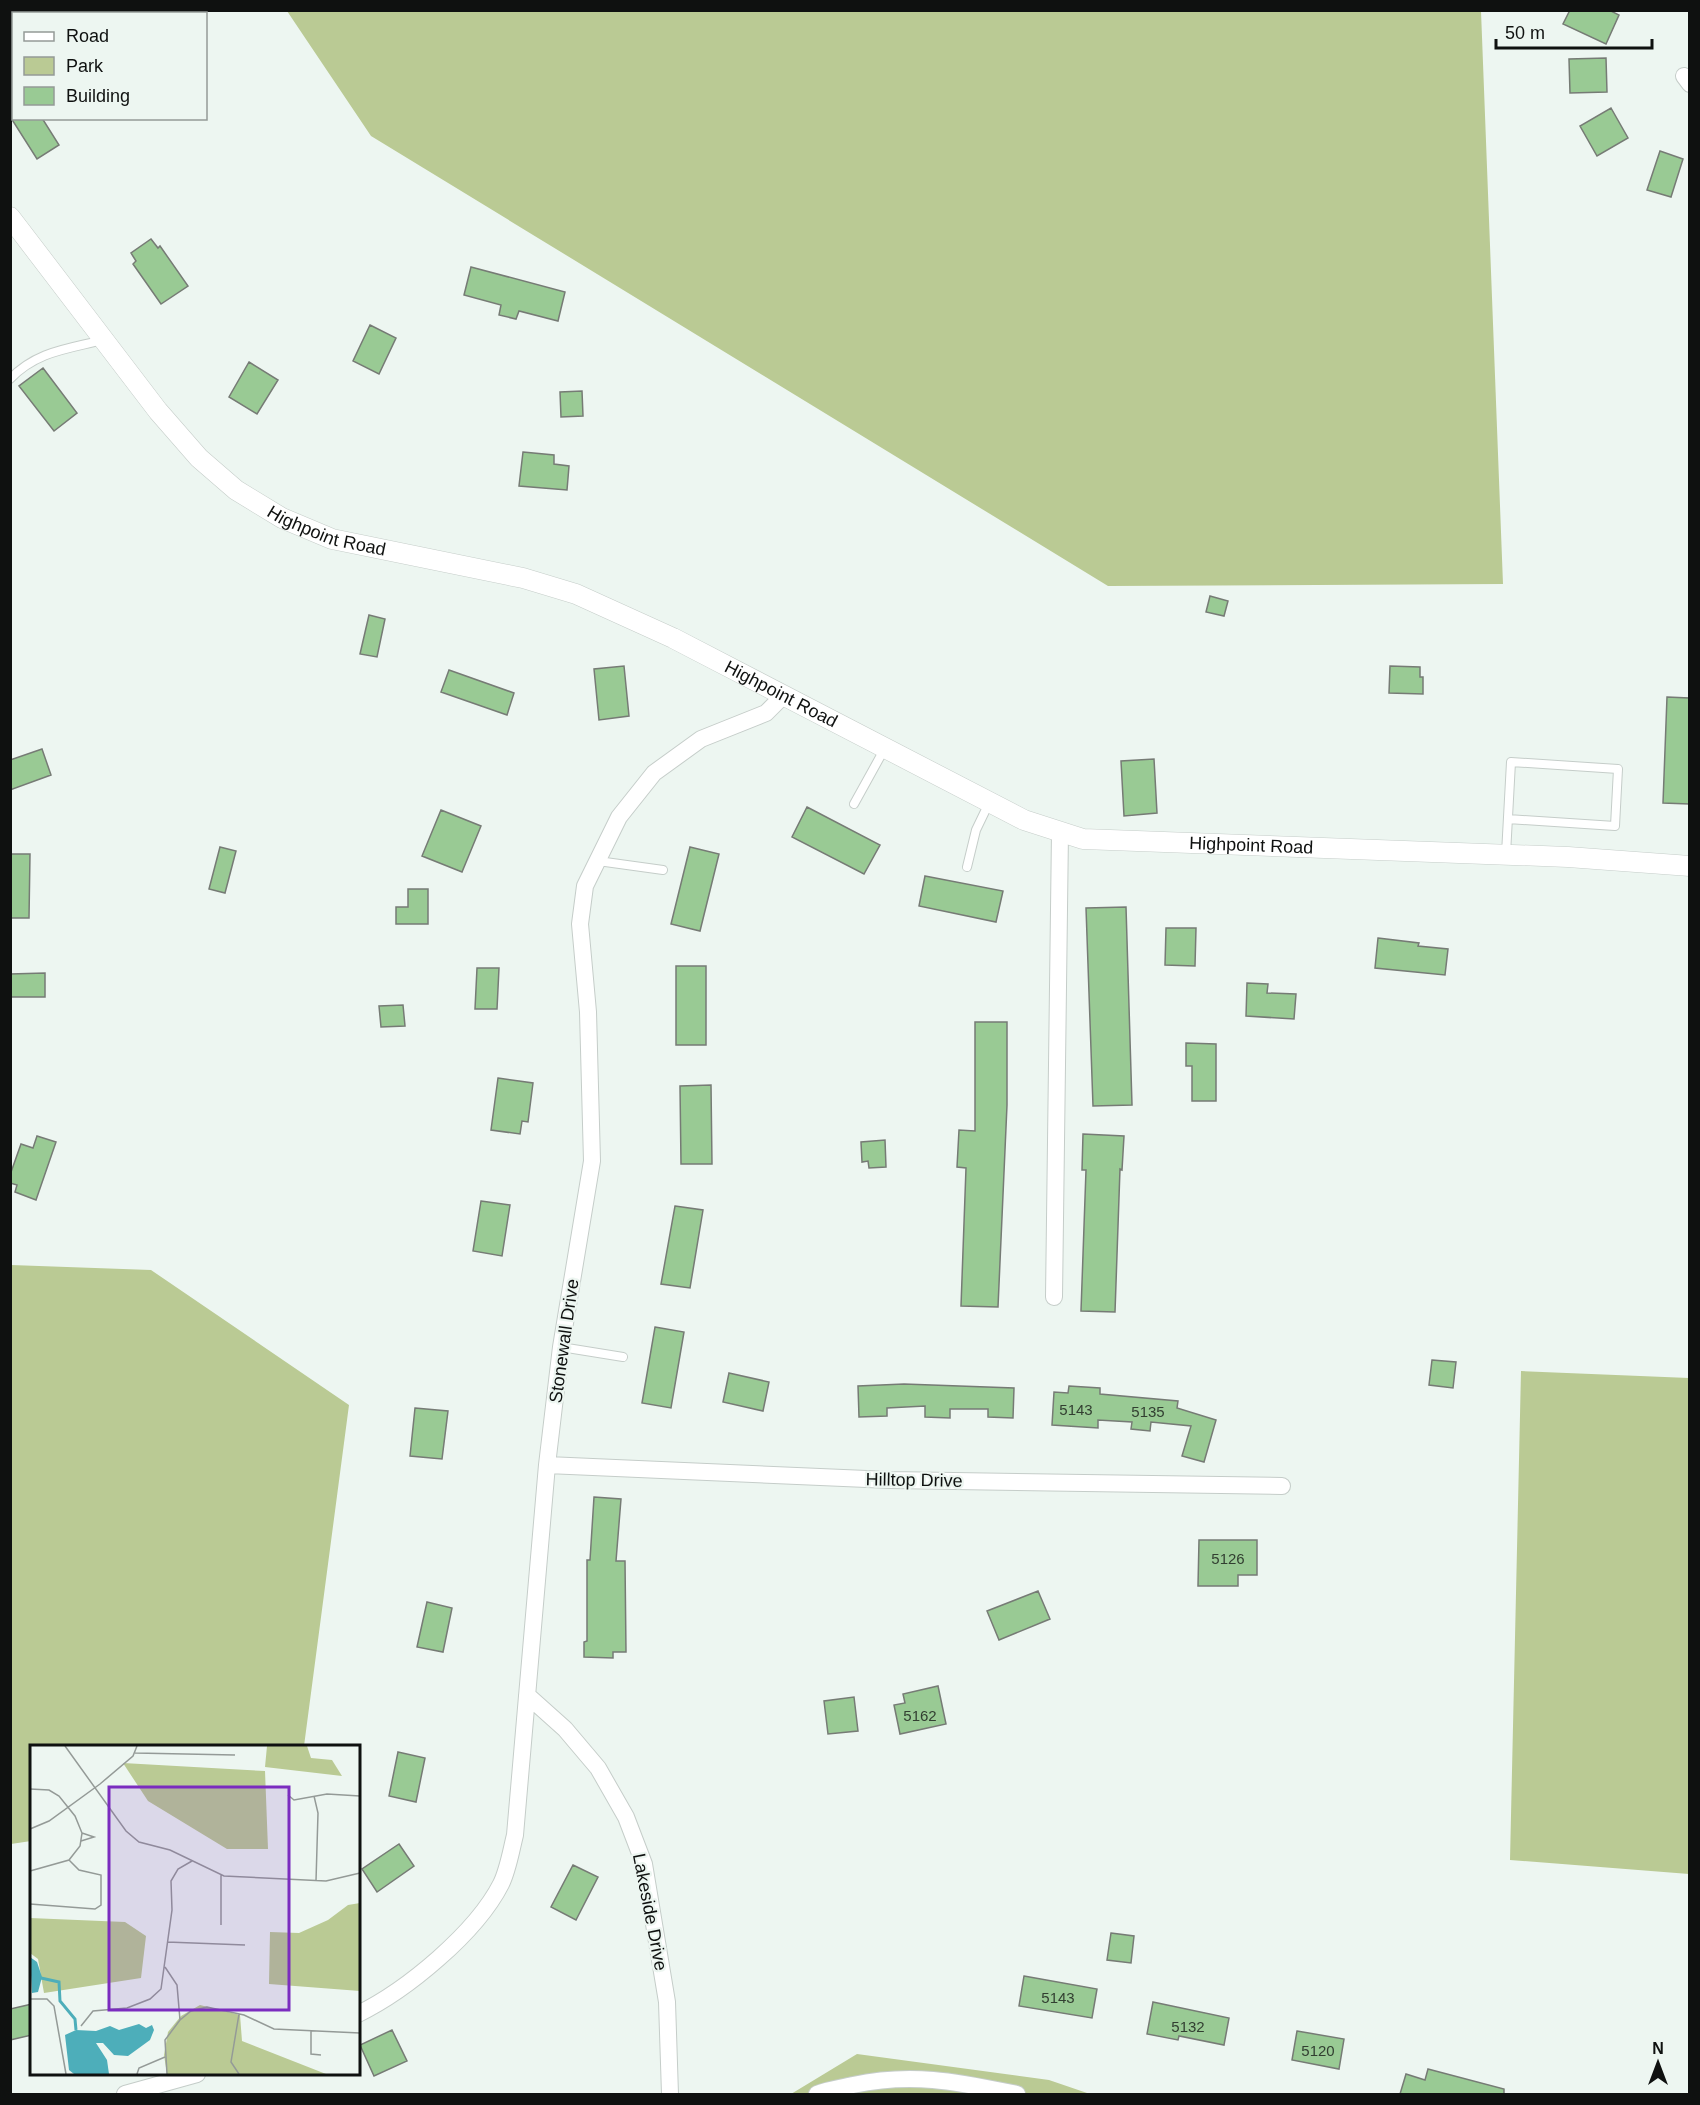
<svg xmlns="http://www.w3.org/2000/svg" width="1700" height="2105" viewBox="0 0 1700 2105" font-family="Arial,sans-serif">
<rect width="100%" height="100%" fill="#edf6f1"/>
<!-- green -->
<path fill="#baca94" d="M287 11H1481L1503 584 1108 586 371 136Z
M11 1265 151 1270 349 1405 304 1746H32L31 1841 11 1844Z
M1521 1371 1689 1378V1874L1510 1860Z
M857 2054 1049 2080 1090 2094H791Z"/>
<!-- building -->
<path fill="#99ca94" stroke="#767b75" stroke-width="1.5" d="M1570 10H1609L1619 15 1606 44 1563 24Z
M1606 58 1607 92 1570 93 1569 59Z
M1611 108 1628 138 1597 156 1580 126Z
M11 118H42L59 145 37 159Z
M1660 151 1683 159 1671 197 1647 190Z
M151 239 158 248 160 246 188 286 161 304 133 264 136 261 131 253Z
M471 267 565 292 558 321 519 311 516 319 499 315 501 305 464 295Z
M370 325 396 338 379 374 353 361Z
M249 362 278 380 257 414 229 397Z
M43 368 77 413 54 431 19 386Z
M582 391 583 416 561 417 560 392Z
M523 452 554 455V464L569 466 567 490 519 486Z
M1210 596 1228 601 1224 616 1206 612Z
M369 615 385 619 377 657 360 654Z
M624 666 629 716 599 720 594 669Z
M1390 666 1420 667V677H1423V694L1389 693Z
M449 670 514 693 507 715 441 692Z
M1667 697 1689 698V804L1663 803Z
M42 749 51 775 10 790V760Z
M1154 759 1157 813 1124 816 1121 761Z
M807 807 880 845 864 874 792 837Z
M441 810 481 826 462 872 422 856Z
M220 847 236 851 225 893 209 889Z
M690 847 719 854 700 931 671 924Z
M10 854H30L29 918H10Z
M925 876 1003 891 996 922 919 906Z
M408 889H428V924H396V907H408Z
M1126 907 1132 1105 1093 1106 1086 908Z
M1166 928H1196L1195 966 1165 965Z
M1378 938 1419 943 1418 946 1448 949 1445 975 1375 968Z
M676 966H706V1045H676Z
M477 968H499L497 1009H475Z
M45 973V997H10V974Z
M1247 983 1268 984 1267 993 1296 994 1294 1019 1246 1016Z
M403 1005 405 1026 381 1027 379 1006Z
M975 1022H1007V1105L998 1307 961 1306 966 1168 957 1167 959 1130 975 1131Z
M1186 1043 1216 1044V1101H1192V1066H1186Z
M498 1078 533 1083 528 1122 522 1121 520 1134 491 1130Z
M711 1085 712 1164H681L680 1086Z
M1083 1134 1124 1136 1122 1170 1120 1169 1115 1312 1081 1311 1086 1170H1082Z
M37 1136 56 1142 36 1200 15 1192 17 1185 10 1183V1175L21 1144 33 1148Z
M885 1140 886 1167 869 1168 868 1161 862 1162 861 1142Z
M481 1201 510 1205 502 1256 473 1251Z
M675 1206 703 1210 690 1288 661 1284Z
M655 1327 684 1332 671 1408 642 1403Z
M1432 1360 1456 1362 1453 1388 1429 1385Z
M729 1373 769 1382 763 1411 723 1402Z
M904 1384 1014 1388 1013 1418 988 1417V1409H950V1418L925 1417V1406L887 1408V1416L859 1417 858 1386Z
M1069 1386 1100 1388V1394L1178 1401 1177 1408 1216 1420 1204 1462 1182 1456 1191 1426 1151 1422 1150 1431 1131 1429 1132 1422 1098 1420V1428L1052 1425 1054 1392 1068 1393Z
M415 1408 448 1411 442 1459 410 1456Z
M594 1497 621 1499 616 1561H625L626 1652H613V1658L584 1657V1642L587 1641V1560H590Z
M1199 1540H1257V1575H1238V1586H1198Z
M1038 1591 1050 1619 999 1640 987 1611Z
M427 1602 452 1608 443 1652 417 1647Z
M938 1686 946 1724 900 1734 894 1705 905 1703 903 1694Z
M854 1697 858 1731 828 1734 824 1701Z
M398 1752 425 1758 416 1802 389 1796Z
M399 1844 414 1866 377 1892 362 1869Z
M573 1865 598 1877 576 1920 551 1907Z
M1111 1933 1134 1936 1131 1963 1107 1960Z
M1024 1976 1097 1989 1092 2018 1019 2006Z
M1153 2002 1229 2018 1224 2045 1179 2036 1178 2040 1147 2034Z
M32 2004V2035L10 2040V2009Z
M392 2030 407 2061 374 2076 360 2045Z
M1297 2031 1344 2039 1339 2069 1292 2060Z
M1428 2069 1504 2089V2094H1400L1406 2074 1425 2080Z"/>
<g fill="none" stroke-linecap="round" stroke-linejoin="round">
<!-- service casing -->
<g stroke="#c5cdc9" stroke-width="10">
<path id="service" d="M10 379C37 351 68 349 103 340
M854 804 885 748
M1506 854 1511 762 1618 769 1615 826 1508 819
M598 861 663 870
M967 867 976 830 989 803
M561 1347 623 1357"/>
</g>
<!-- minor casing -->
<g stroke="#c5cdc9" stroke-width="18">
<path id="minor" d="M1684 76 1690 84
M1054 1297 1060 832
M547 1465 890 1480 1282 1486
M527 1695 565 1729 598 1768 626 1817 644 1864 667 2002 670 2094
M358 2014C407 1990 476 1933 501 1884 508 1870 511 1851 515 1835L547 1465 561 1347 592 1161 588 1012 580 924 585 886 619 817 654 773 701 739 766 713 784 695
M125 2094 197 2074
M817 2094C829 2089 841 2088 853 2085 913 2072 958 2082 1017 2094"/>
</g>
<!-- tertiary casing -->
<g stroke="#c5cdc9" stroke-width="21">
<g id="tertiary">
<path id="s1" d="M10 217 158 411 199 458 236 490 282 518 332 539 523 578 576 594 673 638 1024 820 1083 839 1568 857 1690 866"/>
</g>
</g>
<!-- service -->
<use href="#service" stroke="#fff" stroke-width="8"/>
<!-- minor -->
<use href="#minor" stroke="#fff" stroke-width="16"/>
<!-- tertiary -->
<use href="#tertiary" stroke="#fff" stroke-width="20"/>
</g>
<g text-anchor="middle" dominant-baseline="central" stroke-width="4.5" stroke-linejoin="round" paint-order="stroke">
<!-- number labels -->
<g font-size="15" fill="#323f31">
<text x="1076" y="1409">5143</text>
<text x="1148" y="1411">5135</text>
<text x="1228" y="1558">5126</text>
<text x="920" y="1715">5162</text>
<text x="1058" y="1997">5143</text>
<text x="1188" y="2026">5132</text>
<text x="1318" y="2050">5120</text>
</g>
<!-- street labels -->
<g font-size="18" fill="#0f1110" stroke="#edf6f1">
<text stroke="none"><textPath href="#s1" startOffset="456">Highpoint Road</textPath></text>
<text stroke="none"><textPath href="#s1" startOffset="942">Highpoint Road</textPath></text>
<text stroke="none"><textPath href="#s1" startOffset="1446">Highpoint Road</textPath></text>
<text transform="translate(564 1341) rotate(-82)">Stonewall Drive</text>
<text transform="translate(914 1480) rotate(1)">Hilltop Drive</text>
<text transform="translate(650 1912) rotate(79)">Lakeside Drive</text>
</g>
</g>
<!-- overview -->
<g transform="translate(30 1745)">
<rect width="330" height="330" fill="#edf6f1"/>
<path d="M237 1H277L281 13 302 15 312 31 235 22ZM93 18 235 26 238 104H197L118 56ZM330 158V246L239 239 240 187 269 188 298 175 318 160ZM0 173 95 177 116 191 111 233 14 248 8 214 0 208ZM170 260 210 270 212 296 296 329H137L134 310 138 287 151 271Z" fill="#baca94"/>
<path d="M0 212 7 217 12 232 8 247 2 248ZM109 279 116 283 122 280 124 285 120 295 98 311 84 310 73 298H66L77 315 79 329H44L39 325 35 290 46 285 66 286 80 281 89 285Z" fill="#4daeba"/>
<path fill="none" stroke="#4daeba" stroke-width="3" d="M11 233 29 237 30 256 45 274 46 285"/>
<path fill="none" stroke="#949a97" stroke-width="1.5" d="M35 1 96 86 109 97 140 105 194 131 296 136 330 128M105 8 205 10M0 44 19 45 29 51 45 71 52 88 50 101 39 115 0 126M258 50 264 55 297 49 330 51M284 51 288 68 286 136M0 84 19 76 70 39 103 11 107 1M51 96 64 92 52 88M0 159 65 164 71 160V130L49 125 39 115M191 180V130M137 197 215 200M135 222 147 240 150 275 135 295 137 329M0 254H17L24 261 36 329M209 269 201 317 209 329M150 275 161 266 177 262 214 270 244 284 330 288M51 281 63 266 97 263 120 254 131 244 142 165 141 136 148 124 162 116M281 286V309L291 310M107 329 109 323 135 312"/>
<path fill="#7b2cbf" fill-opacity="0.15" stroke="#7b2cbf" stroke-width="3" d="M79 42H259V265H79Z"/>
<rect width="330" height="330" fill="none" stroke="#0f1110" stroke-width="3"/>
</g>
<!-- border -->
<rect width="1700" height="2105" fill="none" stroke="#0f1110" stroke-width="24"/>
<!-- legend -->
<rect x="12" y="12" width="195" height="108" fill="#edf6f1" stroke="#949a97" stroke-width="1.5"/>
<rect x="24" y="32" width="30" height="9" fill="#ffffff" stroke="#949a97" stroke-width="1.5"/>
<text x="66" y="42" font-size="18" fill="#0f1110">Road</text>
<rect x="24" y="57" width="30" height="18" fill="#baca94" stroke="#949a97" stroke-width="1.5"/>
<text x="66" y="72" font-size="18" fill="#0f1110">Park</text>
<rect x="24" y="87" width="30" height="18" fill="#99ca94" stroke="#949a97" stroke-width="1.5"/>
<text x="66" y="102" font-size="18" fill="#0f1110">Building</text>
<!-- north arrow -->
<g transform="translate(1658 2063)" stroke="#edf6f1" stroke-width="4.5" paint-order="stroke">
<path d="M0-4.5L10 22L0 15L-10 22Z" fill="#0f1110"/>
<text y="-9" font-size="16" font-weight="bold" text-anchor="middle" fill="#0f1110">N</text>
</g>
<!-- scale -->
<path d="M1496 39v9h156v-9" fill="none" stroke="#0f1110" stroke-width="3"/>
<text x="1505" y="39" font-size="18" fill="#0f1110" stroke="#edf6f1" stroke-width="4.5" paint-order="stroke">50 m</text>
</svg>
